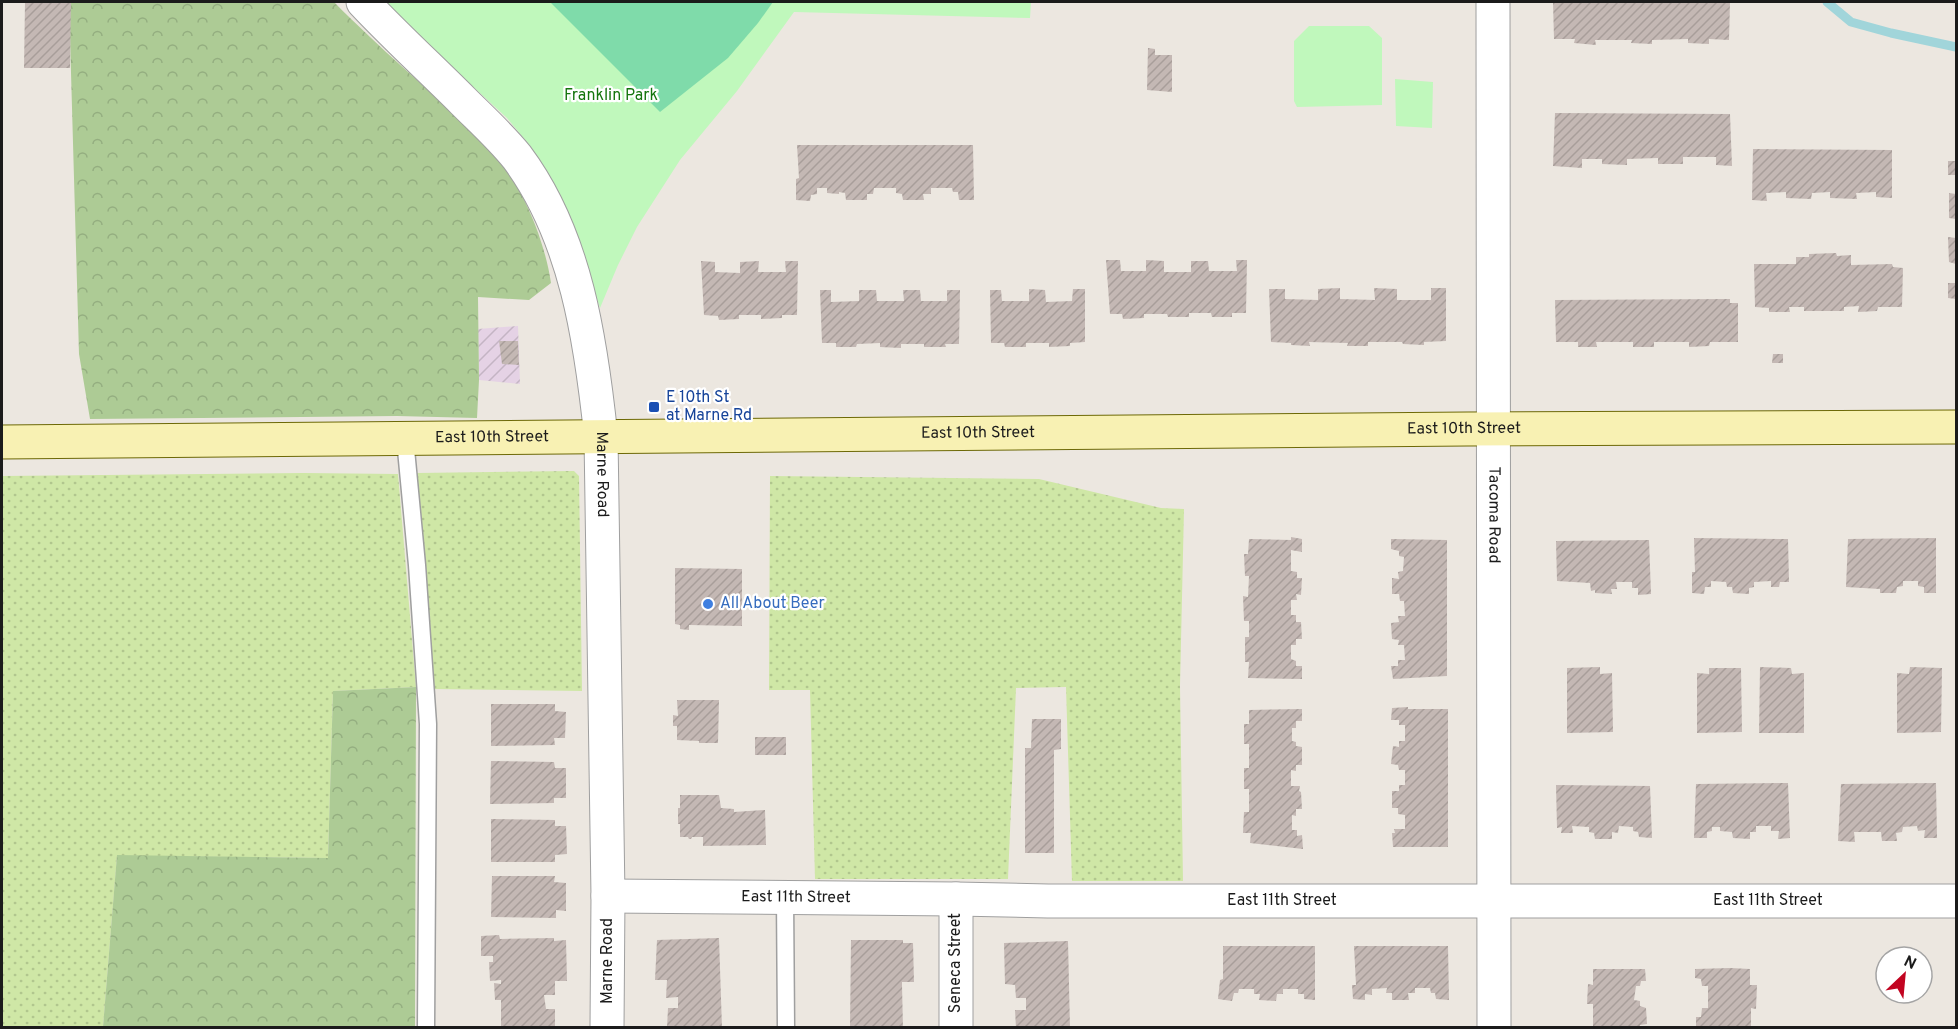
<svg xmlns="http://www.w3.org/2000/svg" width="1958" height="1029" viewBox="0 0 1958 1029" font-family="Overpass,sans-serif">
<defs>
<pattern id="industrial-furrows" width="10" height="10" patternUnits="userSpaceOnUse" patternTransform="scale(1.5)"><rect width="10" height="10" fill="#e5d2e5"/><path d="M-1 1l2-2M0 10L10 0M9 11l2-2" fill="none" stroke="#c4b4c4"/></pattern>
<pattern id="grass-dots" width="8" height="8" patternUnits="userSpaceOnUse" patternTransform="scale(1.5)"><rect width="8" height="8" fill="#cfe7a6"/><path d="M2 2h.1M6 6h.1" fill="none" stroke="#b1c68e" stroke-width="1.8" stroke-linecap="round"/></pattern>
<pattern id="forest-crowns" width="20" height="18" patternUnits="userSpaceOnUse" patternTransform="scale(1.5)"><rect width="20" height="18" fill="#adcb95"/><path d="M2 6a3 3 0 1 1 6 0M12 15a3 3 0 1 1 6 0" fill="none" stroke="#94ae80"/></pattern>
<pattern id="building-hatch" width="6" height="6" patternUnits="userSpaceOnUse" patternTransform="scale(1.5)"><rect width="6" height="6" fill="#c4b8b4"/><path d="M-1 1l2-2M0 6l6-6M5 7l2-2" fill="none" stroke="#a89e9a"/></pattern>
</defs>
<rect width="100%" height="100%" fill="#ece7e0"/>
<!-- industrial -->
<path fill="url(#industrial-furrows)" d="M518 326 520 384 479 380 478 329Z"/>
<!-- grass -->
<path fill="url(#grass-dots)" d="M574 471 579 476 582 691 431 689 417 473Z
M304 473 398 474 416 687 333 691 328 858 117 856 103 1027H2V476Z
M770 476 1039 479 1161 508 1184 509 1180 686 1183 881H1072L1066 687 1016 688 1008 879H815L810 690H769Z"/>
<!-- forest -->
<path fill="url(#forest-crowns)" d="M69 2H334C345 14 358 25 370 37 412 78 459 113 497 157 524 189 545 242 551 283L529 300 478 297 479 380 477 418 397 416 90 419 79 354Z
M416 687 415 1027H103L117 855 328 858 333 691Z"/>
<!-- park -->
<path fill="#c0f8bc" d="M381 2H1031L1030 18 794 12 737 91 680 160 637 227 618 265 600 308 581 250 550 178 531 147 507 118Z
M1309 26H1369L1382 38V105L1297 107 1294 101V41Z
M1395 79 1433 82 1432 128 1396 126Z"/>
<!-- pitch -->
<path fill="#7fdbaa" d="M550 2H773L758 23 728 58 660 112Z"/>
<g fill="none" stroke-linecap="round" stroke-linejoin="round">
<!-- stream -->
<path stroke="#a1d5da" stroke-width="9" d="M1827 2 1851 22 1891 33 1956 47"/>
</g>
<!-- building -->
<path fill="url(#building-hatch)" d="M25 2H71L70 68H24Z
M1553 2H1730L1729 40 1709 39V44L1688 43V39L1652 40V44L1631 43 1632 40H1595L1596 45 1574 43 1575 39H1554Z
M1148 48 1155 49V55H1172V92L1147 90Z
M1555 113 1730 114 1732 166 1716 165V157H1683V164H1658V158L1627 159V165L1602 164V159H1582V168L1553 166Z
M797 145H973L974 200H959L958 192H953L952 188H931V194H923L924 200H903L902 194 896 193V188H874L873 194H867V200H846L845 193 839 192V194L827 193V188H817V194L811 195 810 201 796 200V179L799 178Z
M1753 149 1892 150V198L1876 197V192L1856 193 1857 199 1830 198V192L1812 193 1811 199 1786 198V192L1766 193 1767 201 1752 200Z
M1948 161H1956V175H1948Z
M1949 193 1956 194V219L1949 218Z
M1948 237 1956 238V264L1949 262Z
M1836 253 1837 256 1851 255V265L1892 264 1893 267 1903 268 1902 307H1878L1877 311 1858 312 1859 306 1844 307V311H1804V307H1789L1790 312H1769V308L1755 307 1754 264H1796V257H1809V254Z
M1106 260H1120L1121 271H1146V260L1164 261V272H1191V261H1208L1209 271H1237L1236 260H1247L1246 313H1232V317H1212L1211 313H1189V317H1168L1167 314H1144V318L1123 319 1122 314H1110Z
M701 261 715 262V272L740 273V262L759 261 758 272H786L785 261H798L797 315H782V318L761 319V315H739V319L719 320 718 316 704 315Z
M1948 283H1956V299L1948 298Z
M1340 288V299L1375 300 1374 288 1397 289V300H1431V288H1446V341L1424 342V345L1403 344 1402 342H1368V346H1347L1348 343 1309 342 1310 346 1291 345V343L1271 342 1269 289H1285V299L1318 300V289Z
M1029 289 1045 290 1046 302 1072 301 1073 289H1085V342L1070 343V346L1049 347V343H1026V347H1005L1004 343H991L990 290H1001L1002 301H1029Z
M820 290H831V302L859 301V290H876L877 301H904L903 290H920L921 301H947V290H960L959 344H945L946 347H924V344H901V348L880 347V343L857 344 856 347H836V343H822Z
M1730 299V303H1738V342H1710L1709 346 1689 347V342H1654V347H1633V342H1596L1597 347H1578V342H1556L1555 300Z
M499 341H518L519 365 502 364Z
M1773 354H1783V363H1772Z
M1291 537 1302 539V552L1291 550V571L1297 572V578H1302L1301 595 1296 594 1297 600H1291V615H1296V622H1301L1302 639H1296V645H1291V659L1296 661V666H1302V679L1248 678 1249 662H1245V637H1249V621H1244L1243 596 1248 597 1249 576H1245L1244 554H1248L1249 539 1291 540Z
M1694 538 1788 539 1789 582H1780L1779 587H1771V581L1754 582V587L1749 588V594L1733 593 1732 587H1727L1726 582 1711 581V587H1705L1704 594 1692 593V572H1695Z
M1936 538V593H1924V587L1918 586V581H1903V586L1897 587 1896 593H1880V589L1846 587 1848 539Z
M1391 539 1447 540V676L1393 679 1391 666H1398V660H1405L1404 645H1398L1399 640 1392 639 1391 623 1399 622 1398 616H1405L1404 601H1400L1399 594H1392V578L1399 579 1398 572 1403 571 1404 557 1399 556V551L1391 549Z
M1649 540 1651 594 1638 595V588H1632V582H1616L1617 589H1611L1612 594 1595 593V590L1591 591 1590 583 1557 581 1556 541Z
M675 568 742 569V626L689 625V630L680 629V625L675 624Z
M1600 667V674L1612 673 1613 732 1567 733V668Z
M1760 667 1791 668 1792 674 1804 673V733H1759Z
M1910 667 1942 668 1941 732 1897 733V673L1909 674Z
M1709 668H1741L1742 732 1697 733V673L1709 674Z
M677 700H719L718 743H699V741L677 740V726H673V715L678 716Z
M491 704H555V711L566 712 565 738H554L555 745 491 746Z
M1408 707V709H1448V847H1393L1392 833H1395L1394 829H1405V815L1398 814V808H1392V791H1399V785H1405V770H1399L1398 765 1391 764 1393 746 1399 747V741H1405V725H1399V720H1391L1392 708Z
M1302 709V721H1296V728H1292V741L1296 742V746L1302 747V765H1296V771L1291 770V786H1300L1299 791 1301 792 1302 809H1296V816L1292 815V830H1297V836L1302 835 1303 849 1250 843 1251 833H1243L1244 812H1249V789H1244V768H1249V744H1244V724H1249V710Z
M1032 719H1061V749L1054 750V853H1025V748H1031Z
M755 737H786V755H755Z
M491 761 554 762 555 768H566V798H554V803L490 804Z
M1788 783 1790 838 1778 839 1779 831H1771V826H1756V832H1750V839L1733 838 1732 832 1720 831V827H1712V831L1707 832V838H1694L1696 784Z
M1936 783 1937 838H1924L1925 830 1918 831 1917 826 1903 827 1902 832 1896 833 1897 841H1882L1881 832H1854L1855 842 1838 841 1841 784Z
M1556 785 1650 786 1652 838 1639 837 1638 832 1633 831V827L1619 826 1618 833 1612 832V839H1595L1594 833 1589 832V827L1572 826 1573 833H1561L1562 827 1557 828Z
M680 795H719L721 808 734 809V812L765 810 766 845 703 846V837H692L691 839H689L688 837H680V824H678V808H680Z
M491 819 555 820V826H566L567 854 555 855V862H491Z
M492 876H555L554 882 566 883V911L556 910V918L491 917Z
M499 935 500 939 554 938V941L566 940 567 981H555V995H544L546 1009H555V1028H501V1000H495L494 983 501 984V980L490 981 489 962H493V956H481V936Z
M719 938 722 1028H667L668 1008H678V997L666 998 667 980H655L657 940Z
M851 940H903V943H913L914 982H902V985L903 1028H850Z
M1068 941 1070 1028H1016L1015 1010H1026V998H1016L1015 985 1005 984 1004 943Z
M1223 946H1315V1000L1304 999V994H1298V989H1283V994H1277L1276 1001 1259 1000 1260 994H1254V989H1239L1238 993H1234L1232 1001 1218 999 1220 980 1223 979Z
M1354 946H1448L1449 1000 1436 999 1435 993H1431L1430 988H1415V993H1408L1409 1000H1392V993H1386L1387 988 1372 989V995L1365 994V1000L1353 999 1352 985H1356Z
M1730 968 1750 969V985H1757L1756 1009 1751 1008V1028L1696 1026V1017H1701L1702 1008H1708V986H1702L1701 979 1695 978V969Z
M1593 969H1645L1646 981H1641L1640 986H1636L1634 1000 1640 1001V1006L1646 1008 1647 1024 1640 1025V1028H1593V1004H1587L1588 984 1593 985Z"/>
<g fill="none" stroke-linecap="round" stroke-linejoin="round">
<!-- lane casing -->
<g stroke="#9f9f9f" stroke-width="19">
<path id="lane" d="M405 439 417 565 428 724 426 1028
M785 897 786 1028"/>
</g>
<!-- street casing -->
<g stroke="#9f9f9f" stroke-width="35">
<g id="street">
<path id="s1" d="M363 2C395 36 430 68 463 101 481 119 501 137 517 157 576 236 591 341 601 437L608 896 607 1028"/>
<path id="s2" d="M1493 2 1494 1028"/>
<path id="s3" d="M608 896 956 899 1048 901H1956"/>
<path d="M956 899V1028"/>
</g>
</g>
<!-- secondary casing -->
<g stroke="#6d6907" stroke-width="35">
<g id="secondary">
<path id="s4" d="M2 442 1467 429 1956 427"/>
</g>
</g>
<!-- lane -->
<use href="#lane" stroke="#fff" stroke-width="16"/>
<!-- street -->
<use href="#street" stroke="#fff" stroke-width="33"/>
<!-- secondary -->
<use href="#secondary" stroke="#f8f1b3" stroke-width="33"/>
</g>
<!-- markers -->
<rect fill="#1a4fb4" stroke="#fff" stroke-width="2" x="648" y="401" width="12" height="12" rx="3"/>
<circle fill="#3f7fe0" stroke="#fff" stroke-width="2" cx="708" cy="604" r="6"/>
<g text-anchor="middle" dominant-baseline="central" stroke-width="4.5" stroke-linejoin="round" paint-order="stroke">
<!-- park labels -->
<g font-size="16" fill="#14750d" stroke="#fff">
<text x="611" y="96">Franklin Park</text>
</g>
<!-- transit labels -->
<g font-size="16" fill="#164399" stroke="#fff" text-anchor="start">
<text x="666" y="398">E 10th St<tspan x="666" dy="18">at Marne Rd</tspan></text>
</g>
<!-- street labels -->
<g font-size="16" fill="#1b1b1b" stroke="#fff">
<text stroke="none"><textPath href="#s4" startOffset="1462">East 10th Street</textPath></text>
<text stroke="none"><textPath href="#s4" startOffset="976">East 10th Street</textPath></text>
<text stroke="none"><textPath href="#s4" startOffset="490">East 10th Street</textPath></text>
<text stroke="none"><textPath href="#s1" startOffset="552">Marne Road</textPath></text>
<text stroke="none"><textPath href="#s2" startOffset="513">Tacoma Road</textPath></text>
<text stroke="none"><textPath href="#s3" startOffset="188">East 11th Street</textPath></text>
<text stroke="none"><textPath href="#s3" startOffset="674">East 11th Street</textPath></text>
<text stroke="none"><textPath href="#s3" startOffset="1160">East 11th Street</textPath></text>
<text transform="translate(608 961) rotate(-90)">Marne Road</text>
<text transform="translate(956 963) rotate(-90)">Seneca Street</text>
</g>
<!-- shop labels -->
<g font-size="16" fill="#366cbe" stroke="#fff" text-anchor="start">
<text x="720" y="604">All About Beer</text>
</g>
</g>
<!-- border -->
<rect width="1958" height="1029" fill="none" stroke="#1b1b1b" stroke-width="6"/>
<!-- north arrow -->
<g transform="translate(1904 975) rotate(26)"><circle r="28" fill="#ffffff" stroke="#a4a4a4" stroke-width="1.5"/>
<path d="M0-4.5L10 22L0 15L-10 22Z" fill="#c20420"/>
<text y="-9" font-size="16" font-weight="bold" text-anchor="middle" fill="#1b1b1b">N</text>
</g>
</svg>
